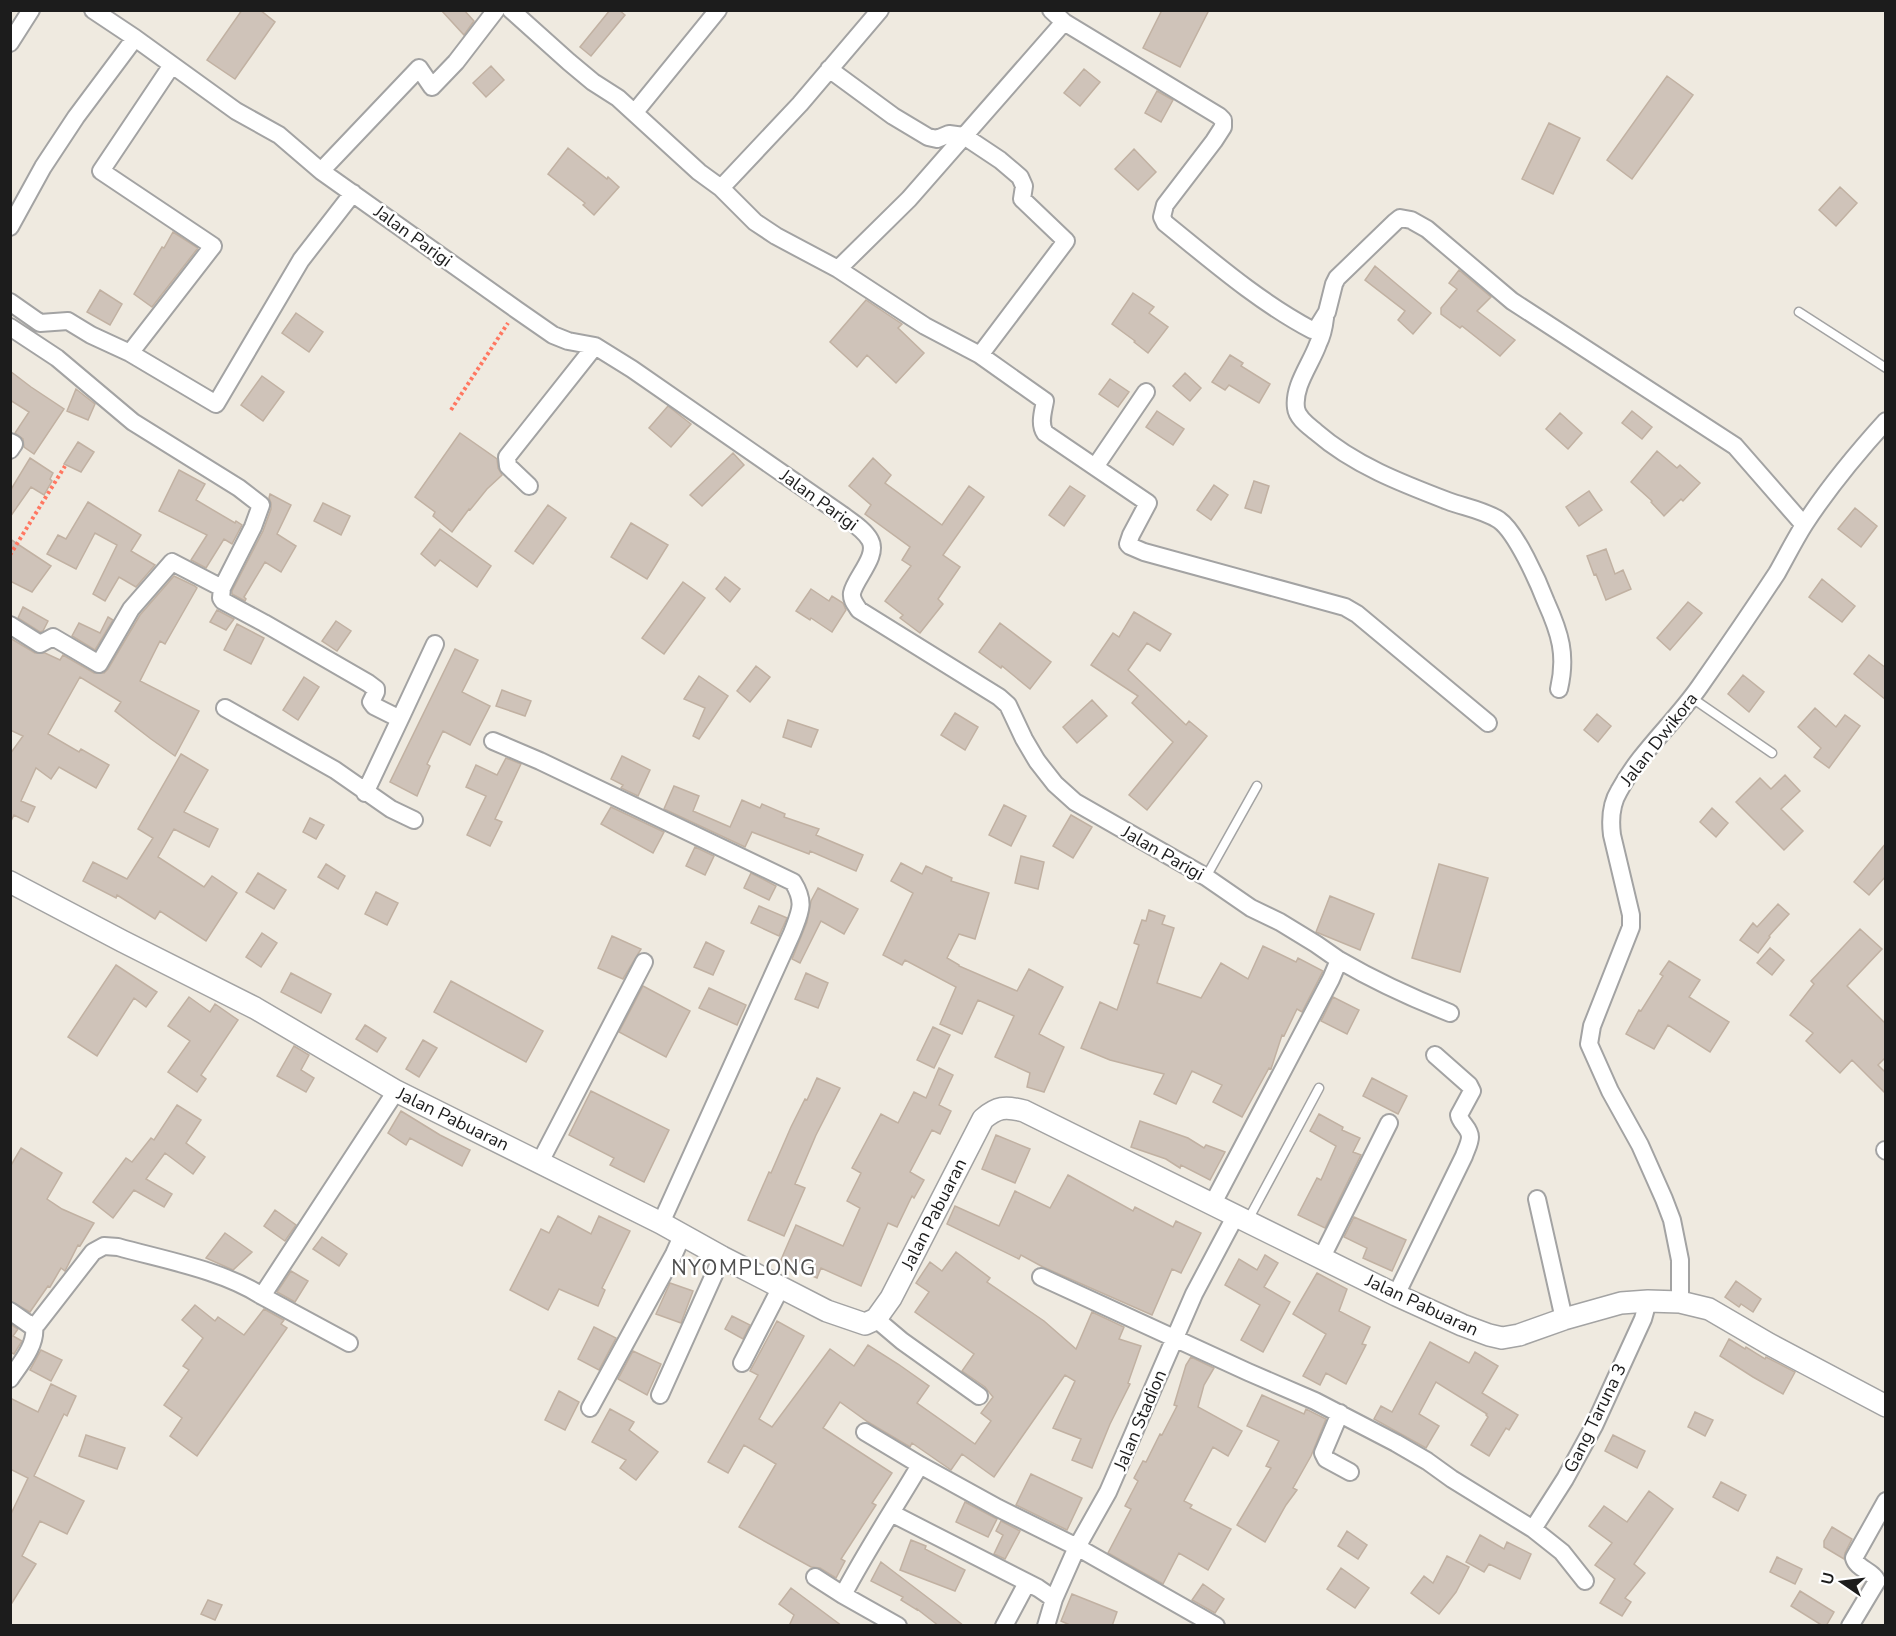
<svg xmlns="http://www.w3.org/2000/svg" width="1896" height="1636" viewBox="0 0 1896 1636" font-family="'Nunito Sans',sans-serif">
<rect width="100%" height="100%" fill="#efeae0"/>
<!-- building -->
<path fill="#cfc3b9" stroke="#c1b1a2" stroke-width="1.5" d="M242 10H260L275 22 235 79 207 60Z
M441 10H464L474 21 464 35Z
M610 10H619L625 15 591 56 580 47Z
M1162 10H1209L1180 67 1143 48Z
M491 66 504 80 486 97 473 83Z
M1084 69 1100 82 1080 106 1064 93Z
M1667 76 1693 95 1632 179 1607 160Z
M1157 91 1173 100 1161 122 1145 113Z
M1549 123 1580 138 1553 194 1522 179Z
M568 148 607 179 608 177 619 187 594 215 583 205 585 203 548 174Z
M1134 149 1156 172 1138 190 1115 169Z
M1840 187 1857 203 1836 226 1819 210Z
M173 232 198 248 152 307 134 294 162 247 164 248Z
M1375 266 1431 313 1413 334 1398 320 1405 311 1365 280Z
M1459 270 1491 297 1477 311 1515 340 1500 356 1462 326 1460 328 1441 314V308L1457 289 1449 283Z
M100 290 122 304 110 325 87 312Z
M1133 293 1154 307 1149 313 1168 327 1148 353 1134 342 1135 341 1112 324Z
M866 300 902 324 898 328 924 353 896 383 867 355 857 367 830 342Z
M296 313 323 332 309 352 282 333Z
M1230 355 1243 363 1241 366 1270 384 1259 403 1229 385 1225 390 1212 382Z
M10 371 31 387 64 409 34 454 24 447 23 439 15 433 29 412 10 400Z
M1185 373 1201 388 1190 401 1173 386Z
M262 376 284 392 263 421 241 405Z
M1110 379 1129 392 1118 407 1099 394Z
M76 389 95 404 88 420 67 411Z
M668 406 691 424 671 447 649 428Z
M1157 411 1184 429 1173 445 1146 427Z
M1632 411 1652 427 1642 439 1622 423Z
M1560 413 1582 433 1568 449 1546 429Z
M460 433 497 459 498 468 502 475 487 489 470 510 469 509 452 532 433 516 435 512 415 497Z
M78 442 94 452 81 472 64 464Z
M1657 451 1677 468 1680 465 1700 483 1683 501 1681 499 1664 516 1651 502 1652 501 1631 482Z
M733 453 744 465 702 506 690 495Z
M30 458 53 473 50 479 52 481 44 495 31 487 10 517V491Z
M873 458 891 475 885 483 942 525 969 486 984 497 943 555 960 567 938 599 943 604 920 633 900 618 903 615 885 601 911 566 902 560 910 547 865 514 871 505 849 486Z
M179 470 205 484 196 500 235 523 236 521 242 525 232 544 224 539 206 568 191 560 207 535 159 511Z
M1254 481 1269 486 1261 513 1245 508Z
M1214 485 1228 495 1211 520 1197 510Z
M1070 486 1085 496 1064 526 1049 515Z
M1589 491 1602 510 1579 526 1566 507Z
M270 494 291 505 277 534 296 546 281 572 265 562 244 597 246 599 245 601 232 594V591L263 531 271 509V503L269 498Z
M88 502 141 535 131 551 155 565 136 587 119 577 105 601 93 594 117 545 95 533 76 569 47 554 58 535 66 539Z
M323 503 350 516 341 535 314 521Z
M548 505 566 518 533 564 515 551Z
M1855 508 1877 526 1861 547 1838 529Z
M631 523 668 545 647 579 611 557Z
M440 529 491 566 477 587 440 560 435 566 421 554Z
M10 539 51 566 32 592 10 581Z
M1606 549 1615 574 1623 570 1631 589 1606 600 1596 574 1594 575 1587 556Z
M174 576 195 586 197 588 165 644 160 641 140 681 199 711 175 756 151 739 115 711 121 702 80 677 48 734 79 752 81 749 109 765 96 788 59 767 51 779 36 768 21 801 35 807 28 822 14 815 10 823V754L23 736 10 730V638L35 653H45L60 660 63 655 94 673H104L108 669 140 615Z
M725 577 740 589 730 602 716 589Z
M1822 579 1855 606 1842 622 1809 597Z
M683 582 705 598 664 654 642 638Z
M811 589 829 601 832 596 843 603 846 610 832 632 811 618 810 620 796 611Z
M1688 602 1702 613 1670 650 1657 638Z
M23 607 48 621 43 631 40 632 18 618Z
M217 610 234 619 226 630 210 622Z
M1134 612 1171 634 1160 651 1147 643 1128 670 1186 725 1189 721 1207 736 1147 810 1129 795 1173 742 1132 703 1138 696 1091 665 1113 633 1119 637Z
M108 617 113 620 95 650 72 636 79 623 100 633Z
M336 621 351 631 337 651 322 641Z
M1000 623 1051 662 1030 689 1002 666 1001 668 979 652Z
M237 624 264 638 251 664 224 650Z
M455 649 478 660 462 692 490 706 470 745 443 731 427 764 430 766 417 796 390 782Z
M1869 655 1886 668V700L1854 674Z
M756 666 770 677 750 702 737 691Z
M1743 675 1764 692 1749 712 1728 694Z
M699 676 728 696 699 739 693 736 705 708 684 699Z
M304 677 319 687 298 720 283 710Z
M502 690 531 701 525 716 496 706Z
M1092 700 1107 716 1077 743 1063 727Z
M1815 708 1836 727 1845 715 1860 726 1829 768 1814 757 1821 748 1798 727Z
M955 713 978 727 965 750 941 735Z
M1597 714 1611 726 1598 742 1584 730Z
M788 720 818 730 811 747 783 737Z
M181 754 208 770 184 812 218 829 209 847 174 829 158 857 204 887 212 876 237 893 206 941 160 911 155 919 117 895 116 898 83 881 93 862 127 879 153 838 138 829Z
M622 756 650 770 638 796 621 788 623 785 611 779Z
M506 758 521 764 495 819 502 822 490 846 467 835 486 796 466 787 476 765 497 775Z
M1785 775 1800 791 1781 809 1803 831 1784 850 1736 802 1760 778 1771 789Z
M674 786 699 796 693 811 730 827 742 800 760 808 762 804 785 814 784 817 819 829 816 835 863 855 856 871 810 851 809 854 752 832 745 847 664 809Z
M1004 805 1026 816 1011 846 989 835Z
M611 807 664 832 653 853 601 824Z
M1712 808 1728 823 1716 837 1700 822Z
M1071 815 1092 827 1073 858 1053 846Z
M310 818 324 825 316 839 303 832Z
M1886 843V876L1869 895 1854 882Z
M695 847 714 856 705 875 686 866Z
M1021 856 1044 862 1038 889 1015 883Z
M901 863 922 874 926 866 952 878 951 881 989 893 975 939 959 934 947 958 959 965V966L1017 991 1029 969 1063 987 1039 1034 1064 1047 1044 1092 1027 1087 1030 1073 995 1057 1014 1016 978 1000 962 1034 940 1024 956 987 905 960 902 965 883 955 913 893 891 881Z
M326 864 345 876 338 889 318 877Z
M1439 864 1488 878 1460 972 1412 958Z
M258 873 286 890 274 909 246 892Z
M751 873 776 886 769 900 744 888Z
M818 888 858 909 844 934 821 921 800 963 792 959 807 922 811 901Z
M376 892 398 903 387 925 365 914Z
M1330 896 1374 914 1360 950 1316 932Z
M1778 904 1789 914 1769 936 1770 937 1758 953 1740 940 1753 923 1757 927Z
M759 906 787 918 779 936 751 923Z
M1149 910 1165 916 1162 924 1174 928 1157 983 1201 998 1221 963 1248 979 1263 946 1296 962 1298 958 1323 971 1302 1012 1297 1009 1284 1036 1282 1035 1271 1069 1269 1068 1242 1117 1213 1102 1222 1085 1192 1071 1176 1104 1154 1094 1164 1074 1110 1060 1081 1048 1100 1002 1117 1010 1139 945 1134 943 1142 920 1146 921Z
M1860 929 1882 949 1847 986 1886 1024V1057L1878 1065 1886 1073V1094L1852 1060 1840 1073 1806 1041 1813 1033 1790 1015 1814 984 1811 981Z
M262 933 277 943 261 967 246 957Z
M612 936 641 949 623 979 598 968Z
M706 942 724 951 713 975 694 967Z
M1770 948 1784 960 1772 975 1757 963Z
M1669 961 1700 980 1689 997 1729 1022 1710 1052 1668 1025 1654 1049 1626 1034 1639 1010 1641 1011 1663 976 1660 974Z
M116 965 157 992 146 1007 134 998 97 1056 68 1037Z
M291 973 331 994 321 1013 281 992Z
M806 973 828 983 818 1008 795 999Z
M451 981 543 1031 526 1062 434 1012Z
M643 986 690 1011 666 1057 619 1032Z
M709 988 746 1005 737 1025 699 1008Z
M189 997 210 1012 215 1004 238 1020 201 1075 206 1079 197 1092 168 1072 190 1041 168 1026Z
M1333 997 1359 1010 1347 1034 1321 1021Z
M365 1025 386 1038 377 1052 356 1039Z
M933 1027 950 1035 934 1068 917 1060Z
M423 1040 437 1048 419 1077 406 1069Z
M294 1046 309 1055 301 1070 314 1078 306 1092 277 1076Z
M939 1068 953 1075 939 1105 951 1111 940 1134 932 1130 910 1172 924 1180 914 1198 912 1196 897 1227 888 1223 861 1286 821 1268 817 1278 780 1262 796 1225 843 1246 860 1208 847 1201 861 1173 852 1168 881 1114 898 1123 914 1092 926 1098Z
M817 1078 840 1088 816 1135 795 1184 805 1188 784 1236 748 1220 769 1172 771 1173 791 1127 805 1099 807 1100Z
M1372 1078 1407 1096 1398 1114 1363 1096Z
M591 1091 669 1130 644 1182 610 1165 614 1158 569 1135Z
M177 1105 201 1120 186 1143 205 1157 193 1174 165 1153 146 1179 172 1194 164 1207 134 1190 113 1218 93 1202 126 1158 132 1162 151 1138 154 1140Z
M401 1111 440 1135 470 1150 462 1166 410 1138 406 1145 388 1133Z
M1319 1114 1343 1127 1342 1130 1360 1138 1353 1152 1361 1155 1325 1228 1298 1215 1317 1178 1321 1180 1336 1146 1310 1131Z
M1140 1121 1188 1138 1204 1148 1206 1145 1225 1152 1210 1180 1181 1165 1180 1168 1166 1159 1131 1147Z
M996 1135 1030 1149 1015 1183 982 1169Z
M21 1148 62 1173 47 1199 62 1209 94 1223 80 1246 78 1245 65 1271 61 1268 50 1287 48 1286 30 1312 10 1301V1167Z
M1068 1175 1133 1211 1135 1207 1173 1227 1176 1221 1201 1233 1181 1273 1172 1269 1152 1315 1043 1267 1021 1255 1019 1259 947 1224 955 1206 999 1226 1015 1191 1050 1208Z
M275 1210 296 1225 285 1241 264 1226Z
M558 1216 591 1234 599 1216 630 1231 602 1288 605 1290 598 1306 559 1289 548 1310 510 1290 541 1229 549 1233Z
M1354 1217 1406 1240 1392 1271 1363 1258 1367 1248 1344 1237Z
M225 1233 252 1252 233 1270 206 1258Z
M322 1237 347 1254 339 1266 313 1249Z
M956 1252 990 1278 987 1282 1044 1321 1076 1349 1092 1312 1124 1327 1119 1339 1141 1346 1128 1383 1130 1384 1110 1424 1092 1468 1072 1460 1081 1439 1053 1428 1075 1381 1065 1375 994 1477 962 1454 951 1470 912 1443 910 1447 868 1422 840 1402 823 1428 892 1473 872 1503 876 1505 841 1559 845 1561 836 1578 820 1568 811 1567 739 1527 776 1464 744 1445 728 1473 708 1462 758 1375 750 1371 777 1321 804 1336 759 1419 772 1427 830 1349 854 1366 868 1345 898 1364 929 1386 917 1403 975 1444 991 1421 981 1413 993 1397 985 1387 962 1371 974 1354 915 1312 929 1292 916 1283 930 1262 942 1271Z
M1265 1255 1278 1263 1264 1287 1290 1302 1263 1352 1241 1340 1260 1305 1225 1285 1239 1259 1257 1270Z
M291 1271 308 1281 295 1302 277 1292Z
M1317 1273 1347 1289 1339 1311 1370 1327 1362 1344 1366 1345 1346 1384 1326 1373 1320 1385 1303 1376 1326 1334 1293 1314Z
M1736 1281 1761 1299 1753 1312 1741 1304 1739 1307 1725 1297Z
M670 1283 693 1291 681 1323 656 1314Z
M195 1305 215 1321 218 1317 244 1335 264 1309 284 1320 281 1324 287 1328 197 1456 170 1436 182 1418 164 1405 189 1370 183 1366 203 1338 182 1320Z
M732 1316 750 1325 743 1339 725 1329Z
M10 1324 18 1329 13 1336 22 1341 14 1354 10 1352Z
M594 1327 616 1338 599 1370 578 1359Z
M1729 1339 1745 1349 1746 1347 1765 1359 1766 1357 1795 1372 1783 1394 1753 1377 1720 1356Z
M1430 1342 1469 1363 1475 1352 1498 1366 1482 1393 1518 1415 1509 1430 1506 1428 1489 1456 1471 1445 1488 1417 1486 1415 1487 1414 1436 1382 1419 1414 1439 1426 1426 1448 1374 1419 1381 1406 1392 1412Z
M41 1350 62 1360 51 1381 30 1370Z
M633 1351 661 1364 647 1395 618 1379Z
M1191 1357 1214 1368 1204 1385 1198 1407 1242 1431 1228 1456 1213 1447 1184 1501 1192 1505 1190 1508 1231 1529 1208 1570 1179 1553 1163 1584 1108 1553 1131 1509 1125 1506 1138 1481 1134 1478 1143 1461 1146 1462 1160 1434 1162 1435 1177 1406 1174 1405 1186 1365Z
M51 1384 76 1396 67 1416 64 1414 34 1476 84 1501 67 1534 40 1521 22 1556 36 1564 10 1606V1516L28 1478 10 1469V1398L38 1412Z
M559 1391 579 1402 565 1430 545 1420Z
M1262 1395 1304 1414 1306 1409 1326 1419 1311 1456 1293 1488 1297 1490 1286 1505 1265 1542 1237 1525 1271 1468 1266 1466 1279 1441 1247 1426Z
M610 1409 634 1422 629 1430 658 1452 636 1480 620 1468 626 1460 592 1442Z
M1695 1412 1713 1420 1705 1436 1688 1427Z
M86 1435 125 1448 117 1469 79 1456Z
M1613 1435 1645 1451 1637 1468 1605 1451Z
M1031 1474 1082 1498 1067 1530 1016 1505Z
M1721 1482 1746 1495 1738 1511 1713 1497Z
M1649 1491 1673 1509 1634 1564 1645 1573 1625 1598 1631 1602 1622 1616 1600 1603 1615 1579 1595 1565 1612 1543 1589 1526 1604 1506 1627 1522Z
M965 1502 997 1519 988 1537 956 1522Z
M1001 1521 1020 1531 1005 1559 994 1554 1003 1535 996 1531Z
M1832 1527 1852 1539 1845 1553 1844 1559 1824 1547V1541Z
M1347 1531 1367 1545 1358 1559 1338 1546Z
M1480 1535 1504 1549 1507 1542 1531 1554 1520 1579 1489 1564 1484 1572 1466 1562Z
M911 1540 926 1546 925 1549 965 1570 955 1591 900 1570Z
M1447 1556 1469 1567 1456 1592 1439 1614 1411 1593 1424 1576 1433 1583Z
M1777 1557 1802 1569 1795 1584 1770 1572Z
M881 1562 940 1607 964 1626H939L917 1609V1610L901 1600 903 1597 871 1581Z
M1341 1568 1369 1588 1355 1608 1327 1589Z
M1203 1584 1224 1599 1215 1613 1192 1600Z
M791 1588 842 1626H789L794 1615 779 1604Z
M1800 1591 1834 1612 1826 1626H1823L1791 1606Z
M1072 1594 1117 1612 1112 1626H1072L1061 1621Z
M208 1600 222 1605 215 1620 201 1614Z"/>
<g fill="none" stroke-linecap="round" stroke-linejoin="round">
<!-- service casing -->
<g stroke="#a3a3a3" stroke-width="11">
<path id="service" d="M1799 312 1886 368
M1692 698 1772 753
M1206 877 1257 786
M1248 1220 1319 1088"/>
</g>
<!-- minor casing -->
<g stroke="#a3a3a3" stroke-width="20">
<path id="minor" d="M93 10 135 38 236 111 279 135 321 171 517 310 553 335 568 341 595 346 632 369 841 514C850 521 864 529 870 540 879 556 855 578 852 593 851 600 856 605 859 610L999 697 1008 705 1024 739 1037 761 1055 784 1075 802 1206 877 1251 908 1280 922 1316 944 1339 960 1331 979 1212 1205
M511 10 569 62 593 82 618 98 699 172 721 188 755 222 776 236 838 269 925 326 980 355 1045 401C1043 412 1039 424 1045 433L1148 503 1131 535 1128 544 1130 546 1144 552 1345 607 1357 614 1488 723
M1051 10 1064 22 1219 116 1223 120V127L1214 141 1165 205 1162 217 1165 223C1212 261 1259 302 1312 330L1317 328 1327 312 1334 284 1337 278 1395 222 1400 218 1411 220 1427 229 1512 301 1735 446 1804 525
M10 43 31 10
M829 69 893 116 928 137 937 139 949 134 964 136 1000 160 1020 177 1024 186 1022 199 1066 241 980 355
M635 112 718 10
M321 171 419 68 432 87 456 62 496 10
M721 188 800 104 880 10
M10 227 43 167 76 117 135 38
M838 269 909 199 1064 22
M10 302 40 323 68 321 91 335 130 353 216 404 301 260 353 193
M1325 318C1324 327 1322 336 1318 344 1311 364 1293 386 1296 408 1297 418 1309 426 1316 432 1354 465 1401 483 1448 501 1464 507 1484 510 1499 520 1516 532 1538 581 1546 602 1560 633 1567 655 1559 689
M10 327 57 358 133 422 239 488 261 505 253 527 222 588 172 562 131 609 99 664 53 637 40 644 10 625
M130 353 213 246 101 171 172 65
M10 442 14 444 10 450
M1095 467 1146 392
M529 486 508 466 507 457 595 346
M222 588 221 598 223 601 264 623 368 683 376 689V692L371 702 374 706 400 719 365 793
M225 708 335 770 391 809 414 820
M400 719 435 644
M493 741 540 761 793 882C806 903 800 912 792 933L661 1223
M1339 960C1375 981 1412 998 1450 1013
M1885 1150 1886 1151
M540 1162 644 962
M1537 1199 1564 1319
M1322 1257 1389 1123
M1041 1277 1248 1372 1315 1401 1396 1443 1427 1461 1452 1479 1533 1529 1562 1552 1585 1581
M1396 1295 1464 1156C1466 1150 1470 1143 1470 1137 1470 1128 1460 1123 1459 1115L1472 1091 1469 1085 1435 1055
M262 1296 349 1343
M1680 1302V1260L1672 1220 1664 1199 1640 1145 1610 1091 1589 1044 1592 1026 1631 927V915L1612 835C1610 819 1611 804 1619 791 1640 752 1675 722 1700 686 1726 649 1752 611 1777 573 1786 557 1794 541 1804 525 1828 488 1856 454 1886 421
M10 1311 30 1325 37 1324 93 1252 104 1246 118 1247C164 1260 222 1270 262 1296L396 1091
M876 1319 902 1341 979 1396
M742 1363 781 1287
M10 1379C20 1364 37 1345 34 1326
M660 1395 722 1257
M590 1408 674 1254 682 1236
M1340 1413 1323 1453 1326 1459 1350 1472
M865 1432 920 1465 998 1508 1077 1547 1216 1626
M891 1513 1038 1588 1054 1599
M1533 1529 1565 1479 1594 1426 1643 1319 1648 1301
M815 1577 843 1595 898 1626
M843 1595C866 1551 894 1509 920 1465
M1004 1626 1027 1583
M1046 1626 1054 1599 1077 1547 1108 1492 1194 1294 1236 1215
M1850 1626 1877 1581C1873 1571 1857 1569 1854 1558L1886 1501"/>
</g>
<!-- tertiary casing -->
<g stroke="#a3a3a3" stroke-width="24">
<path id="tertiary" d="M10 882 122 941 255 1008 396 1091 661 1223 722 1257 827 1311 865 1324 876 1319 891 1298 983 1119C997 1107 1005 1106 1024 1111L1396 1295 1462 1325 1489 1335 1502 1338 1519 1335 1564 1319 1621 1303 1648 1301 1680 1302 1709 1309 1769 1344 1886 1406"/>
</g>
<!-- path -->
<path stroke="#ff7761" stroke-width="4" stroke-dasharray="3 3" stroke-linecap="butt" d="M451 410 508 323
M10 555 65 466"/>
<!-- service -->
<use href="#service" stroke="#fff" stroke-width="8"/>
<!-- minor -->
<use href="#minor" stroke="#fff" stroke-width="16"/>
<!-- tertiary -->
<use href="#tertiary" stroke="#fff" stroke-width="21"/>
</g>
<g text-anchor="middle" dominant-baseline="central" stroke-width="5" stroke-linejoin="round" paint-order="stroke">
<!-- street labels -->
<g font-size="18" fill="#1c1c1c" stroke="#fff">
<text transform="translate(413 236) rotate(36)">Jalan Parigi</text>
<text transform="translate(819 500) rotate(36)">Jalan Parigi</text>
<text transform="translate(1659 739) rotate(-52)">Jalan Dwikora</text>
<text transform="translate(1163 853) rotate(30)">Jalan Parigi</text>
<text transform="translate(453 1119) rotate(26)">Jalan Pabuaran</text>
<text transform="translate(934 1214) rotate(-63)">Jalan Pabuaran</text>
<text transform="translate(1422 1305) rotate(25)">Jalan Pabuaran</text>
<text transform="translate(1595 1418) rotate(-64)">Gang Taruna 3</text>
<text transform="translate(1140 1420) rotate(-67)">Jalan Stadion</text>
</g>
<!-- quarter labels -->
<g font-size="21" letter-spacing="1.5" fill="#4f4f4f" stroke="#fff">
<text x="744" y="1268">NYOMPLONG</text>
</g>
</g>
<!-- border -->
<rect width="1896" height="1636" fill="none" stroke="#1c1c1c" stroke-width="24"/>
<!-- north arrow -->
<g transform="translate(1842 1582) rotate(284)" stroke="#ffffff" stroke-width="4.5" paint-order="stroke">
<path d="M0-4.5L10 22L0 15L-10 22Z" fill="#1c1c1c"/>
<text y="-9" font-size="16" font-weight="bold" text-anchor="middle" fill="#1c1c1c">U</text>
</g>
</svg>
